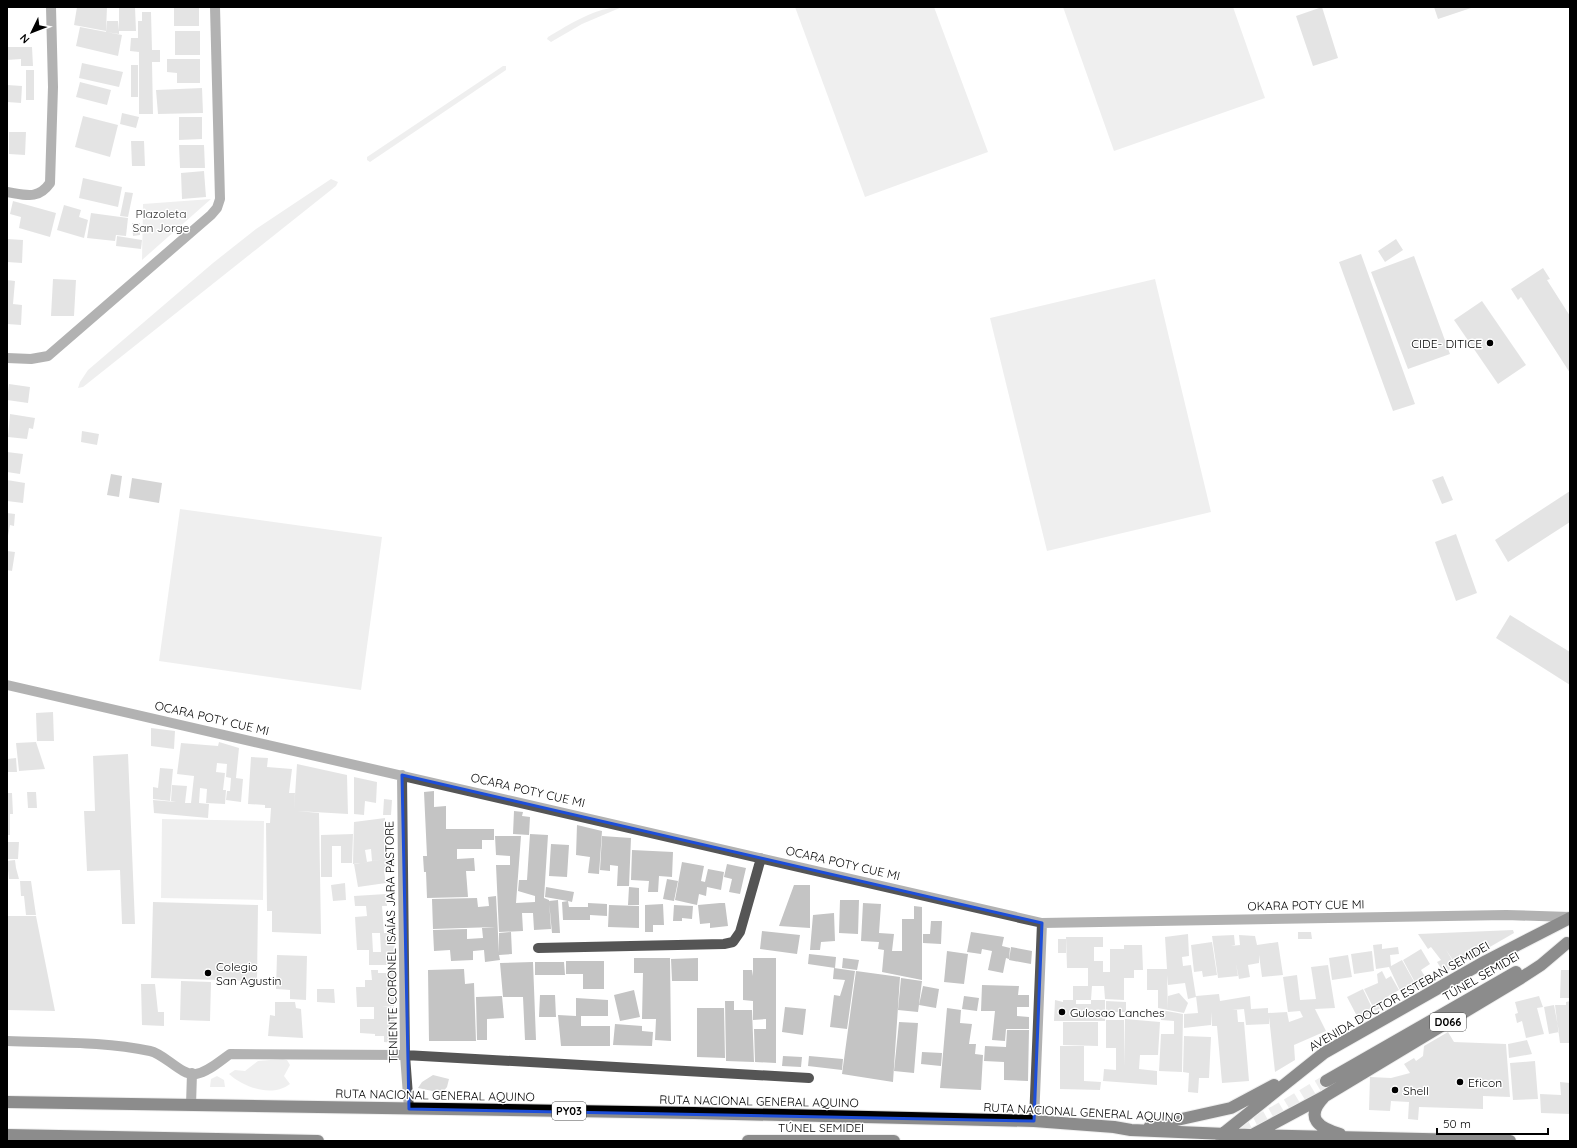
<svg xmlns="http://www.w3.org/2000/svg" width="1577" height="1148" viewBox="0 0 1577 1148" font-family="Quicksand,sans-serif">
<rect width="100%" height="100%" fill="#fff"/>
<!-- green -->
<path fill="#dcdcdc" d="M622 7 582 24 551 42 547 39 548 37C570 24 596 7 622 7Z
M795 7H934L988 152 865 197Z
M1063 7H1233L1265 98 1114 151Z
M503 66H506V70L370 162 367 160V157Z
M331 179 338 182 336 186 83 387 78 388 80 382 88 370 213 263 256 229Z
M211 199 142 260 143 204Z
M1155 279 1211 512 1047 551 990 318Z
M180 509 382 537 361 690 159 661Z
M162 819 264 821 263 900 161 898Z
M283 1059 287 1060 290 1065 284 1076 290 1084C272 1098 243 1087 229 1074L235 1070 245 1071 258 1061Z
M433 1075 449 1079 447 1087 442 1093 418 1088 422 1082Z
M217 1076 224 1080 225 1087H210L211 1079Z"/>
<!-- water -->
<path fill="#a3a3a3" d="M111 474 122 476 119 497 107 495Z
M132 478 162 483 159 503 129 498Z"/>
<!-- building -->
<path fill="#c4c4c4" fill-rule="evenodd" d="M77 7H107L106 31 74 25Z
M119 7H135L136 31H119V34L106 32 107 21H118L119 30Z
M174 7H199V26H174Z
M1322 7 1338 58 1313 66 1296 16Z
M1434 7H1474L1438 19Z
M142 12H151L152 50H160V62H152L153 114H139V52L130 51 131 38H138V21H142Z
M80 27 122 35 118 56 76 46Z
M175 31H200V55H175Z
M7 47H32L33 66H21V59L7 60Z
M167 59H200V83H177V73L167 72Z
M82 63 123 72 119 87 79 78Z
M131 65H138V97H131Z
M26 70H34V100H26Z
M80 82 111 90 107 105 76 97Z
M7 85 22 86 21 103 7 102Z
M202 88 203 113 158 114 156 90Z
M122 113 139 117 136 128 120 124Z
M83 116 118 125 110 157 75 147Z
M179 117H202V139L179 140Z
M9 132H26L25 155 9 154Z
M131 141H144L145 166H132Z
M179 145H204L205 168H180Z
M204 171 206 197 182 199 181 173Z
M83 178 122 187 118 207 79 198Z
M125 192 133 193 128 217 120 216Z
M13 201 56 213 50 237 19 228 21 217 10 214Z
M64 205 81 210 79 217 88 220 84 238 57 230Z
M91 213 128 218 126 236 116 235 115 241 87 238Z
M132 223H140V235L133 236Z
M117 236 142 240 141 249 116 246Z
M7 239 23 240 22 263 7 262Z
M1396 239 1403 250 1385 262 1378 251Z
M1361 254 1415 404 1393 411 1339 262Z
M1414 256 1450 354 1408 369 1371 272Z
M1543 268 1550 279 1547 280 1570 316V373L1521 297 1518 300 1511 289Z
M53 279 76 280 74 316H51Z
M7 280 15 281 13 304 22 305 21 325 7 324Z
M1482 301 1526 365 1498 384 1454 320Z
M9 384 30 387 28 403 7 400Z
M10 414 35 418 33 429 29 428 27 439 8 437Z
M82 431 99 434 97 445 81 442Z
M7 452 23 454 20 474 7 472Z
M1443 476 1453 500 1442 504 1432 480Z
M7 480 25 483 23 503 7 501Z
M1570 491V522L1508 562 1495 540Z
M7 513 15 514 14 526 10 525 8 536H7Z
M1456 534 1477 593 1456 601 1435 542Z
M7 551 15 552 12 571 7 570Z
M1510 615 1570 652V685L1496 638Z
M53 712 54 741H37L36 713Z
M151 728 175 731 174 749 151 746Z
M36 742 45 769 19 771 16 743Z
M219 742 239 748 236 778 243 779 241 802 226 800 227 791H230L231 778 226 777 227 764 217 763 216 772 225 773 223 790H226L225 804 206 803 207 789 200 788 199 803 209 804 208 818 154 813 153 800 176 802 171 801 172 785 187 786 185 803H191L194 776 177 774 181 743 218 746Z
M128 754 135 924H122L120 870 87 871 84 811H95L93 756Z
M251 757 268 758 267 767 292 769 289 793H295L294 811 297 764 347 775 348 814 297 811 319 813 321 934 272 932V911H267L266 823H270L271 808H265V805L248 804Z
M16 758 17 772H7V759Z
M160 768 173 769 170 801 153 799V787L158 788Z
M354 777 377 782 376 803 365 801 364 815 354 814Z
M434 791V807L446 806V829H494V840H482V849H457V859L474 858 475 871H466L468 897 427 898 426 872H424L423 856H427L424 792Z
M27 792H36L37 808H28Z
M7 793H12L13 814H10V835H7Z
M384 799 392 800 391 815H383Z
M514 811 523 812 522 816 530 817 529 835 513 834Z
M385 818V823L392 822V834L386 835 389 859 393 858 395 865 389 866V871H384L386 883 358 887 354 864 385 859 372 861 371 849 365 850 367 862 353 864 354 822Z
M577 825 602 831 599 874 588 873 590 857 576 855Z
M353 834 352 863H341V846H332V877H321V835Z
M530 834 548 835 544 898 549 900 551 929 534 930 533 913H522L523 931 499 932 496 865H510V856L496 855 495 836H521L516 903 535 902V896L518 891 519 880H527Z
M602 836 631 838 629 886H617L618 866 610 865V871L600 870Z
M7 842H19L18 859H7Z
M551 844 569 845 567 877 549 876Z
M632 850 673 852 672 877 659 876 658 892H648L649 881 631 880Z
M15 860 16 868 19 879H9L7 861Z
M682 862 704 866 701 881 705 882 708 869 724 872 721 890 707 887 706 896 699 894 697 905 675 900Z
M727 864 746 868 740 894 729 892 732 879 724 877Z
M667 879 678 881 674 901 663 899Z
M20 881H31L36 915H26L24 896H21Z
M345 883 346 900 333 901 331 885Z
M794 885H810V928L779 926Z
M546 887 574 892 572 902 568 901 569 907H588V903L607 904V916L590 915V920H563L562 902 568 901 545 897Z
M629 887 639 888V905H628Z
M386 894 387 906H382L384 933H395L394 965H369V950H357L356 934H363H356L355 917 367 916 366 906H355L354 896ZM372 933H380L381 952H373Z
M496 896 499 953V933L511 932 512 954 499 955 500 960 485 962 484 950 473 951V960L451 961 450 950 434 951 433 930 467 929V939L483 938 482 928 495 927 433 929 432 899 477 898 478 907 489 906 488 897Z
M558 900 560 933H552L549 901Z
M840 900H859L858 934 839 933Z
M153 902 258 905 257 981 151 978Z
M720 903H725L728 926 710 928V923L700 924 698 905Z
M863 903 881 904 879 933 894 934 892 951H902V919H914V906L922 907V980L882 972 884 950 878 949 879 942 861 941Z
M663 904 664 925H653V932H645V905Z
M609 905 639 906V928L608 927Z
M674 905 693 906 692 919 682 918V921H673Z
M834 913 835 941 821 942 820 950H810L813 915Z
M7 916H36L55 1011 7 1010Z
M931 921H942L941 944 923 943V934H930Z
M1513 930 1514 933 1457 966 1446 950 1456 966 1444 973 1437 962 1441 960 1431 947 1428 949 1418 934Z
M762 931 800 935 797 954 760 949Z
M971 932 1004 937 1002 946 1010 948 1009 959 1006 958 1003 973 988 970 992 951 982 949 981 954 967 952Z
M1298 932H1311L1312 939H1298Z
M1188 934 1189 956 1182 957 1183 966 1191 965 1196 997 1188 999 1185 983 1168 985 1167 975 1168 1010 1158 1008V990H1147V969H1167L1165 937Z
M1234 935 1235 945 1231 946 1240 945 1239 935 1255 936 1257 945 1278 942 1283 975 1262 977 1259 955V963L1248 965 1250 977 1239 979 1236 964 1238 976 1218 978 1212 936Z
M1066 937H1103V947H1094V961H1103V972H1110V949H1124V945H1142L1143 970H1134V978H1124V1000L1105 999 1104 986H1092L1091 1000H1076V1004H1091V1000H1105V1021H1054L1055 1000 1063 1002V1000H1073V986H1088V968H1067Z
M1058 939H1066V953H1058Z
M1212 942 1217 975 1203 977 1202 971 1194 972 1191 945Z
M1382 944V949L1398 947 1399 954 1390 955 1391 966 1402 960 1418 989 1403 997 1389 967 1376 969 1373 945Z
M1011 947 1032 951 1031 964 1009 960Z
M1421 949 1430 964 1421 970 1429 983 1418 988 1403 960Z
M947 951 968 954 964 984 944 982Z
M1372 951 1374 971 1354 974 1351 954Z
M809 954 836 957 835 968 808 964Z
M277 955 307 956 306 1000 290 999V990L276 989Z
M1348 955 1352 977 1332 980 1329 958Z
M634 958H670L671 1041 655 1040 656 1019H642L643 973H634Z
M698 958V981H672L671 959Z
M753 958H776V1063L755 1062 754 1029H766V1019L753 1020V1001L743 1000V970H752L753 976Z
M843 958 859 960 857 970 842 968Z
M566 961H604V989H583V974H566Z
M533 962 536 1040H525L523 997H503L500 963Z
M535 962H564L565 975H535Z
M1328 965 1335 1008 1315 1009 1326 1031 1294 1045 1295 1060 1275 1072 1269 1017V1024L1246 1025 1244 1009 1232 1010H1237L1238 1022H1244L1249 1081 1222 1083 1217 1026H1212L1211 1012V1025L1184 1028V1014L1198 1013 1196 996 1219 994 1220 1001 1250 996 1251 1009 1268 1008V1013L1287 1012 1289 1022 1303 1017 1300 1011 1288 1012 1283 977 1297 975 1300 1000 1316 999 1311 967Z
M834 968 855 971 847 1029 830 1027 834 995 840 996 845 980 833 979Z
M464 969 465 984 474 983 476 1041H429L428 970Z
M371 970H378V973H394V1006L382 1007H394L395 1043 384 1042V1036H375V1034L360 1033V1019H374V1007H357L356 987H365V980H372Z
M1561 970H1570V998H1560Z
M856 971 900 977 893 1082 842 1074Z
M1382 971 1386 979 1391 976 1399 990 1385 998 1387 1005 1375 1011 1364 989 1378 983 1377 974Z
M901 978 922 981 918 1012 898 1010Z
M181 981 211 982 210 1021 180 1020Z
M141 984H155L158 1012H164V1026L142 1025Z
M982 985 1019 986 1018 995H1029V1007H1017V1016L1029 1017V1029H1006L1005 1041 992 1040 995 1011H981Z
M923 986 939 989 936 1008 919 1005Z
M317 989H334L335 1003 317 1002Z
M1363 989 1374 1012 1359 1020 1347 997Z
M634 990 640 1017 620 1021 614 995Z
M1179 993 1188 1003 1184 1013 1168 1010V996Z
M540 995H555L556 1017H539Z
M502 996 504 1018 487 1019V1040H477L476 997Z
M964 996 979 998 977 1011 962 1009Z
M1539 996 1543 1007 1537 1008 1544 1034 1526 1038 1522 1021 1517 1023 1515 1014 1518 1013 1515 1002Z
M576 998 608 1000V1016H581V1026H610V1046H561L558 1015 576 1016Z
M725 1001H734V1010H752L754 1062 726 1061Z
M1106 1001 1126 1002V1012H1106Z
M1570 1001V1043H1560L1555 1005H1566V1002Z
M275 1002H295L296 1008 301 1009 303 1038 268 1036 270 1015 275 1016Z
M1554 1005 1559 1032 1549 1034 1544 1007Z
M785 1007 806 1009 803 1035 782 1032Z
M697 1008H724L725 1058 697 1057Z
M947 1008 961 1010 960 1023 972 1024 969 1044H976L975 1054 983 1055 981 1090 940 1088Z
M1161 1010 1183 1014 1182 1072 1159 1071 1161 1034H1174V1021L1161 1020Z
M1125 1019 1160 1022 1158 1055H1140L1139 1069 1157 1071V1085L1103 1081 1104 1069 1116 1070V1048H1106V1020H1124V1066Z
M899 1022 918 1023 914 1073 894 1071Z
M1063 1022H1098V1046L1063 1045Z
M615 1024 642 1026V1031L653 1032 652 1046 613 1045Z
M1007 1030H1029L1028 1081 1004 1080V1062L984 1061 985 1046 1006 1047Z
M1448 1032 1454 1042 1506 1044 1510 1097 1483 1096V1109L1419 1107 1418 1120 1408 1119 1409 1102 1391 1101 1390 1111 1369 1110 1370 1077 1391 1078 1410 1073 1404 1064 1414 1058 1416 1061 1423 1056 1424 1046Z
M1184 1036 1211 1037 1209 1078H1199L1198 1093 1188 1092 1189 1073 1183 1072Z
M1527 1040 1532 1054 1509 1058 1508 1044Z
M1060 1046H1084V1081L1101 1082 1100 1090 1060 1089Z
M922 1052 942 1053 941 1066 921 1064Z
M783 1056 802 1057 801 1067 782 1066Z
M809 1056 843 1059 842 1070 808 1066Z
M1535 1061 1538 1099 1513 1100 1510 1063Z
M1560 1082 1570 1083V1114L1541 1113 1540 1094 1561 1095Z"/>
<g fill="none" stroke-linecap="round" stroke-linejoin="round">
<!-- highway-tunnel -->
<path stroke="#d9d9d9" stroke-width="12" stroke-dasharray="12 6" stroke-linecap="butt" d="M1205 1141C1250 1130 1287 1104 1326 1081"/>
<!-- highway casing -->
<g stroke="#dbdbdb" stroke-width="14">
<path id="highway" d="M1326 1081 1516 972
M1324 1097C1304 1118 1319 1128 1340 1134
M7 1102 694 1113 1034 1121 1114 1127 1131 1130 1250 1135 1510 1141
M1150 1126 1231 1108 1274 1085
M7 1135 318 1141
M1252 1135 1325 1096 1521 978 1541 965 1567 943
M1220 1136 1324 1053 1486 961 1570 918
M748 1141H894"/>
</g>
<!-- minor -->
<path stroke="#555" stroke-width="10" d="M7 192C26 195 38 200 50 183L53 87 51 7
M7 358 31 359 48 356 211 215 217 208 220 199 215 7
M7 685 1042 923 1506 915 1570 917
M402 775 405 1055 409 1109
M538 948 724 944 733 942 740 932 761 858
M7 1041C54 1043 103 1041 150 1051 165 1054 181 1076 196 1074 208 1072 220 1061 230 1054L405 1055 809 1078
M191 1105 192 1073
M1034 1121 1042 923"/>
<!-- highway -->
<use href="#highway" stroke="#000" stroke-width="12"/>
</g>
<!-- marked area -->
<path d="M0 0H1577V1148H0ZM402 775 1042 923 1034 1121 409 1109Z" fill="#fff" fill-opacity=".55" fill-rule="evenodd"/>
<path fill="none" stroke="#1d4ed8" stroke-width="3" stroke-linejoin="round" d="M402 775 1042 923 1034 1121 409 1109Z"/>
<!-- markers -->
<g fill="#000" stroke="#fff" stroke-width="1.5">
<circle cx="1490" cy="343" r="4"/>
<circle cx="208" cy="973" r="4"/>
<circle cx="1062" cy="1012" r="4"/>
<circle cx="1460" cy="1082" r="4"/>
<circle cx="1395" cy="1090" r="4"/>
</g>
<g text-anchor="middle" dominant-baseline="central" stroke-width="3" stroke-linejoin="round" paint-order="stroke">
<!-- shield labels -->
<g fill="#fff" stroke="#4c4c4c" stroke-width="1">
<rect x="1430" y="1013" width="36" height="18" rx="3"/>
<rect x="552" y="1102" width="34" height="18" rx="3"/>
</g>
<g font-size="11" font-weight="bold" fill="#000">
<text x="1448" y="1022">D066</text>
<text x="569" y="1111">PY03</text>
</g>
<!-- park labels -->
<g font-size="12" fill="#333" stroke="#fff">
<text x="161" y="213">Plazoleta<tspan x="161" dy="14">San Jorge</tspan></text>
</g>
<!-- poi labels -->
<g font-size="12" fill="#000" stroke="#fff" text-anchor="start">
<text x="1482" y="343" text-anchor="end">CIDE- DITICE</text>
<text x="216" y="966">Colegio<tspan x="216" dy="14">San Agustin</tspan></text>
<text x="1070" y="1012">Gulosao Lanches</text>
<text x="1468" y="1082">Eficon</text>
<text x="1403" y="1090">Shell</text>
</g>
<!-- street labels -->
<g font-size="12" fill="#000" stroke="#fff">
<text transform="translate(212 718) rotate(13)">OCARA POTY CUE MI</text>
<text transform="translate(528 790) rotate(13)">OCARA POTY CUE MI</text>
<text transform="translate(843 863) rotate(13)">OCARA POTY CUE MI</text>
<text transform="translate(1306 905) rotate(-1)">OKARA POTY CUE MI</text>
<text transform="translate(391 942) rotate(-91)">TENIENTE CORONEL ISAÍAS JARA PASTORE</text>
<text transform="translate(1481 976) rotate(-30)">TÚNEL SEMIDEI</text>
<text transform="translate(1399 996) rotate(-30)">AVENIDA DOCTOR ESTEBAN SEMIDEI</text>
<text transform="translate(435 1095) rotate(1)">RUTA NACIONAL GENERAL AQUINO</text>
<text transform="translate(759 1101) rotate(1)">RUTA NACIONAL GENERAL AQUINO</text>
<text transform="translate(1083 1112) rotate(3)">RUTA NACIONAL GENERAL AQUINO</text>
<text x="821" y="1127">TÚNEL SEMIDEI</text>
</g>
</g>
<!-- border -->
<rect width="1577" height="1148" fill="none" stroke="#000000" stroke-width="16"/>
<!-- north arrow -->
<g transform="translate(32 32) rotate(227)" stroke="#ffffff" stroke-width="3" paint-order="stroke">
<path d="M0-3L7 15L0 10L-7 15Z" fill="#000000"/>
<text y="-6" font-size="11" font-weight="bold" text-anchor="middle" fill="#000000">N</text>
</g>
<!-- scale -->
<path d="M1437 1128v6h111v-6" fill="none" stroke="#000000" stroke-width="2"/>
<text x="1443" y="1128" font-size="12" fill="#000000" stroke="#ffffff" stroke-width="3" paint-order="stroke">50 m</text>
</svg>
